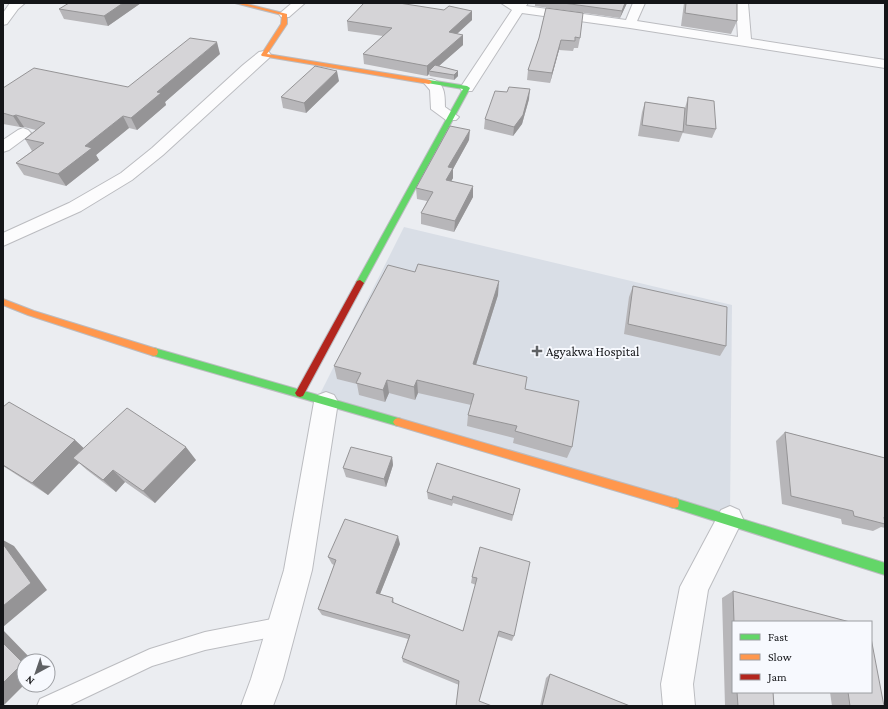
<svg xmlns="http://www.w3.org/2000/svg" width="888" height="709" viewBox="0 0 888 709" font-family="'Crimson Pro',serif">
<rect width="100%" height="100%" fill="#ebedf1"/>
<!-- built -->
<path fill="#d9dee6" d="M404 227 732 305 730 514 319 396Z"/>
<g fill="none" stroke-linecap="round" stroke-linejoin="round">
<!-- lane casing -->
<g stroke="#bbbcc0" stroke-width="2">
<path id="lane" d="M282 617 288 620 291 626 288 632 282 635 205 650 152 666 68 706H37L40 699 150 649 205 632Z"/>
</g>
<!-- street casing -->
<g stroke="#bbbcc0" stroke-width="2">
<path id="street" d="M10 3H25L18 9 7 24 3 25V13Z
M292 3H305L289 17H281L279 14Z
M501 3H528L526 6 626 20 633 3H645L637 21 738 37 736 3H748L751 39 885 60V68L630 28 522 13 472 91H462L460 88 512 10Z
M264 51 269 52 271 55 269 58 163 155 132 180 81 211 3 246V233L69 203 121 173 152 148 243 65 259 52Z
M431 79C445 82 445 95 445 107L459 117 456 120H446L431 109 430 90 424 83 426 80Z
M23 128 28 130 31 133 28 136 9 150 3 152V140L18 130Z
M326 392 334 395 338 402 312 570 283 679 273 706H241L251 679 284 570 314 402 318 395Z
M730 506 739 510 743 519 708 590 693 684 695 706H663L661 684 680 587 721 510Z"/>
</g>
<!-- fast casing -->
<g stroke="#bbbcc0" stroke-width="2">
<path id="fast" d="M429 80 467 86 470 88 364 283 360 286 357 285 356 283 463 89 427 83V81Z
M154 348 398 418 401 419 403 422 401 425 398 426 151 355 150 352 151 349Z
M674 498 885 563V575L674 508 670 507 669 503 670 499Z"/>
</g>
<!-- slow casing -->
<g stroke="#bbbcc0" stroke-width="2">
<path id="slow" d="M235 3H243L287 14V24L267 54 429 80 432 82 429 84 262 56 261 55 281 24 282 15Z
M3 299 34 311 157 349 158 352 157 355 154 356 28 315 3 305Z
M398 418 674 498 678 499 679 503 678 507 674 508 398 426 395 425 393 422 395 419Z"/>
</g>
<!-- jam casing -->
<g stroke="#bbbcc0" stroke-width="2">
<path id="jam" d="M360 280 364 283 303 396 300 397 297 396 295 393 297 390 357 281Z"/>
</g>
<!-- lane -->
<use href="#lane" fill="#fcfcfd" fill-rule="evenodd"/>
<!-- street -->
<use href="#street" fill="#fcfcfd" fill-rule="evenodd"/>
<!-- fast -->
<use href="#fast" fill="#63d668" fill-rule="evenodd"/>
<!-- slow -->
<use href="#slow" fill="#ff974d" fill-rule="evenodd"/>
<!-- jam -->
<use href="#jam" fill="#b3261e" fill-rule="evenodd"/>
</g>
<!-- wall -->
<path fill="#b7b6b9" d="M141 3 108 26 64 19 59 9Z
M535 3H627L620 18 535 6Z
M684 3H737V21L731 34 681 26Z
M546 8 580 38 578 48H574L573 51 559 50 550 83 527 80 528 70 539 38Z
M472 20 457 34 463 35V45L439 66 458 71V76L454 80 430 76 429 74 427 76 364 64 363 54 383 36 348 31 347 21Z
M220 54 165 102 166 105 137 130 129 128 96 155 99 160 66 186 24 175 16 163 32 151 25 139 36 130 24 127H20L3 124V88L128 87Z
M339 81 306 113 283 108 281 97Z
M688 97 716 129 712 138 683 133 684 110 683 132 679 142 638 136 642 112 645 102 685 108Z
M529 99 522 124 513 136 484 129 485 119Z
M469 140 453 169V178L451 181 473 197 454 232 421 224V213L427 201 417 199 416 188Z
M633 286 726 346 720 356 624 334 629 297Z
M498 295 476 365 572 447 567 458 513 443 514 438 467 426 468 415 471 405 418 393 415 400 389 393 385 402 359 395 357 384 337 379 334 366Z
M3 407 75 440 83 448 196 460 155 503 125 482 116 492 87 470 79 463 48 495 3 466Z
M785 432 885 458V528L881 527 873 531 842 524 841 519 782 504 776 441Z
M392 457 393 465 386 487 346 477 343 468Z
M520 489 512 521 453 503 452 506 428 499 427 492Z
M400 544 380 594 393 598 394 603 463 631 476 585 471 583 472 577 480 547 514 636 512 641 497 636 456 706 459 685 403 662 402 658 408 639 322 615 318 609 334 565 332 564 328 557Z
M733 591 850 622H733V692H773L774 706H725L722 598Z
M550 674 630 706H540L546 678Z
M830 692H871L884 706H832Z"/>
<!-- shaded-wall -->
<path fill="#959496" d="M123 3H141L108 26 104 16Z
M625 3H627L620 18 622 11Z
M472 11V20L449 41V32Z
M463 35V45L432 72 429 71V74L427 76V66Z
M561 40 559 50 550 83 552 73Z
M217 42 220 54 165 102 166 105 137 130 131 118 157 92Z
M337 71 339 81 306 113 304 103Z
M458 71V76L454 80V75Z
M530 89 529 99 522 124 513 136 514 127Z
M16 115 24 127H20L13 116Z
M123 116 129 128 96 155 99 160 66 186 58 174 85 146Z
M470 130 469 140 453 169V178L446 191V180L448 167Z
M473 186V197L454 232 455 221Z
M499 281 498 295 472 377 473 364Z
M387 380 389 393 385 402 383 390Z
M417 380 418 393 415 400 414 387Z
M75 440 89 453 73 458 79 463 48 495 32 483Z
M186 447 196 460 155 503 143 491Z
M392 457 393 465 386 487 384 479Z
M113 470 125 482 116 492 103 480Z
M398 536 400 544 378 599 376 593Z
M3 540 14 546 47 590 3 627Z
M3 630 33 661H24V685L3 706Z"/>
<!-- building -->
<path fill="#d5d4d7" stroke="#959496" d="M69 3H123L104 16 59 9Z
M364 3H399L444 10 449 6 472 11 449 32 463 35 427 66 363 54 392 28 347 21Z
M563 3H625L622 11Z
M686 3H737V21L685 13Z
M546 8 583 13 580 38 575 37V41L561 40 552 73 528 70 539 38Z
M190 38 217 42 157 92 161 93 131 118 123 116 85 146 92 148 58 174 16 163 44 143 25 139 45 123 16 115 13 116 3 113V88L34 68 128 87Z
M435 65 458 71 454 75 429 71Z
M315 66 337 71 304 103 281 97Z
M509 87 530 89 523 115 514 127 485 119 495 91 507 92Z
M688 97 714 101 716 129 686 125Z
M645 102 685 108 683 132 642 125Z
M450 126 470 130 448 167 453 168 446 180 473 186 455 221 421 213 433 192 416 188Z
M418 264 499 281 473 364 527 377 525 389 579 401 572 447 515 431 517 426 468 415 474 394 417 380 414 387 387 380 383 390 356 383 361 373 334 366 388 265 415 272Z
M633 286 727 307 726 346 628 324Z
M9 402 75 440 32 483 3 465V407Z
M127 408 186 447 143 491 113 470 103 480 73 458Z
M785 432 885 458V517H884L885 524 854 516 853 511 791 496Z
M351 447 392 457 384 479 343 468Z
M437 463 520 489 513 515 453 496 452 500 427 492Z
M345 519 398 536 376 593 393 598 392 602 463 631 477 578 472 577 480 547 530 562 514 636 499 631 479 701 492 706H456L459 681 402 658 410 635 318 609 336 560 328 557Z
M3 544 31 583 3 606Z
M733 591 850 622H734Z
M871 638 884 706H850L848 692H871Z
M3 643 23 663 3 683Z
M550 674 630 706H542Z
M737 692H773L774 706H738Z"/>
<!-- markers -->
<path fill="#5f6164" stroke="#f7f9fe" stroke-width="1.5" d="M535 345h4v4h4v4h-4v4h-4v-4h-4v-4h4z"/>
<g text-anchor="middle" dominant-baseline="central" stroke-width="4" stroke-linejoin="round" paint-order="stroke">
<!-- poi labels -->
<g font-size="13" fill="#141518" stroke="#f7f9fe" text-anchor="start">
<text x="546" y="351">Agyakwa Hospital</text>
</g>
</g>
<!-- border -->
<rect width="888" height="709" fill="none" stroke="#141518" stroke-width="8"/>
<!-- legend -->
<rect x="732" y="621" width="140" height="72" fill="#f7f9fe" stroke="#9c9ea2"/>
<rect x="740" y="634" width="20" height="6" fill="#63d668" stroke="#9c9ea2"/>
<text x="768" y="641" font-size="12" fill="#141518">Fast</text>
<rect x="740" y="654" width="20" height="6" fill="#ff974d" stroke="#9c9ea2"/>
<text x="768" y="661" font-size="12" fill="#141518">Slow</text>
<rect x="740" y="674" width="20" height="6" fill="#b3261e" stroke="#9c9ea2"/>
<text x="768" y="681" font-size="12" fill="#141518">Jam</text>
<!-- north arrow -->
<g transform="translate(36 673) rotate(220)"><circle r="19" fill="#f7f9fe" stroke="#9c9ea2"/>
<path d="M0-3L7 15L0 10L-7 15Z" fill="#5f6164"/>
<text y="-6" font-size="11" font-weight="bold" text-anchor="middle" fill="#141518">N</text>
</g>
</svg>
